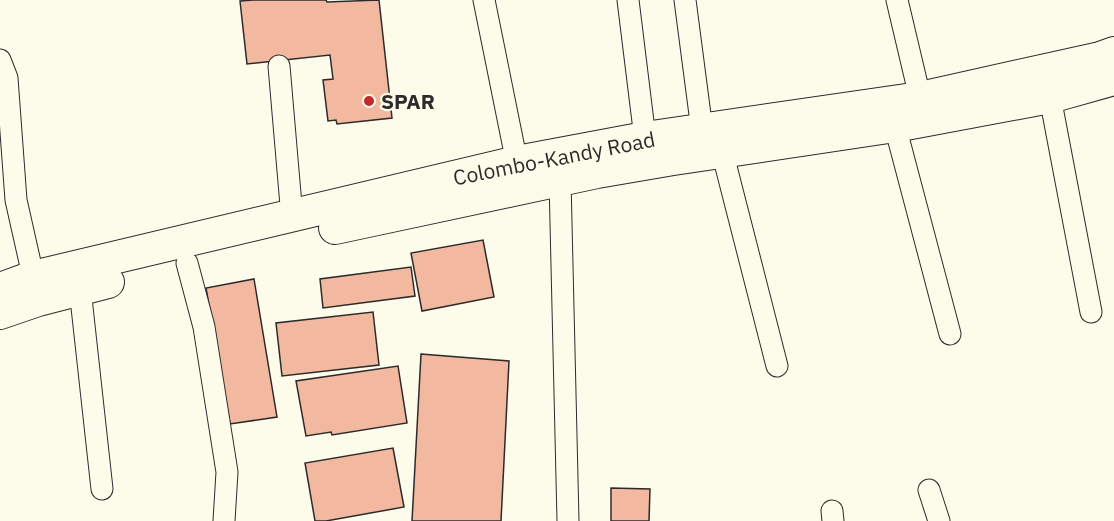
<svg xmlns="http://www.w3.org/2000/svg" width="1114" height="521" viewBox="0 0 1114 521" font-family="'IBM Plex Sans',sans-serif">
<rect width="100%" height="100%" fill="#fdfbea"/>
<!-- building -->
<path fill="#f2b8a0" stroke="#2b2b2b" stroke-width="1.5" d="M253 0H326L327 2 379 0 392 118 337 124 336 120 328 121 323 80 333 79 330 55 247 64 240 1Z
M483 240 494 297 422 311 411 253Z
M411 267 415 296 323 308 320 279Z
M254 279 277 417 230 424 206 288Z
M373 312 379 365 282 376 276 323Z
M421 354 509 361 501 521H412Z
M398 366 407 423 332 435 331 432 306 436 296 381Z
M393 448 404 507 326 521H315L305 463Z
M611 488 650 489 649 521H611Z"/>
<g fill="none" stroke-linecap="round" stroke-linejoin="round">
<!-- minor casing -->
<g stroke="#2b2b2b" stroke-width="23">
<path id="minor" d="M484 0 519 173
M628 0 645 138
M685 0 702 130
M897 0 923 110
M0 60 7 78 16 200 36 289
M279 66 292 217
M1050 97 1091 312
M895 126 950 334
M722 151 777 366
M560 180 568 521
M187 263 204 327 227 472 224 521
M80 289 102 489
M929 490 939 521
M832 511 833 521"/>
</g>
<!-- highway casing -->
<g stroke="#2b2b2b" stroke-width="34">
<path id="highway" d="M335 228 597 172 673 159 895 126 1050 97 1114 79
M0 289 33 277 517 162 645 138 920 98 1100 58 1114 53
M0 313 38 300 108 282"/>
</g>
<!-- minor -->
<use href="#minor" stroke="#fdfbea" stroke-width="21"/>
<!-- highway -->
<use href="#highway" stroke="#fdfbea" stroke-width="32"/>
</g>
<!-- markers -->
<circle fill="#c62828" stroke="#fdfbea" stroke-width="2" cx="369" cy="101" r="6"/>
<g text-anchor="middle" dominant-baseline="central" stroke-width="4.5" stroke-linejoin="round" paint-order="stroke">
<!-- poi labels -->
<g font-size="21" font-weight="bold" fill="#2b2b2b" stroke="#fdfbea" text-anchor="start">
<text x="381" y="101">SPAR</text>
</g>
<!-- street labels -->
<g font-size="21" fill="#2b2b2b" stroke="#fdfbea">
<text transform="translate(554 158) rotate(-11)">Colombo-Kandy Road</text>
</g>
</g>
</svg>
